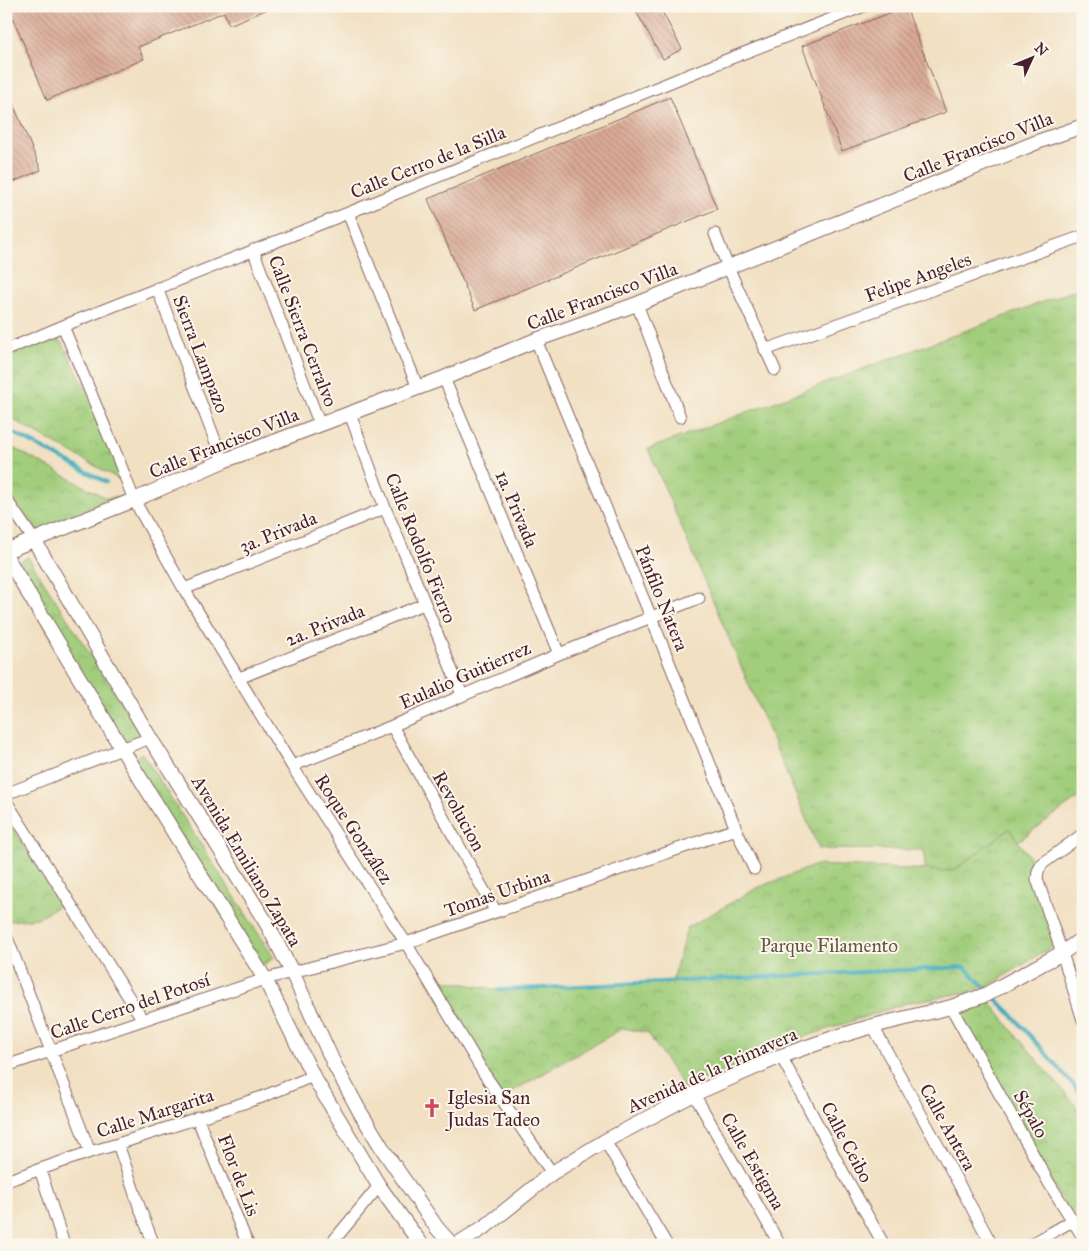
<svg xmlns="http://www.w3.org/2000/svg" width="1089" height="1251" viewBox="0 0 1089 1251" font-family="'IM FELL Great Primer',serif">
<defs>
<pattern id="grass-tufts" width="24" height="20" patternUnits="userSpaceOnUse" patternTransform="scale(1.25)"><rect width="24" height="20" fill="#a1cd7b"/><path d="M3 7l-1-3M5 7V3M7 7l1-3M15 17l-1-3M17 17v-4M19 17l1-3" fill="none" stroke="#8cb06a"/></pattern>
<pattern id="park-crowns" width="20" height="18" patternUnits="userSpaceOnUse" patternTransform="scale(1.25)"><rect width="20" height="18" fill="#a1cd7b"/><path d="M2 6a3 3 0 1 1 6 0M12 15a3 3 0 1 1 6 0" fill="none" stroke="#8cb06a"/></pattern>
<pattern id="building-back-hatch" width="6" height="6" patternUnits="userSpaceOnUse" patternTransform="scale(1.25)"><rect width="6" height="6" fill="#daab96"/><path d="M-1 5l2 2M0 0l6 6M5-1l2 2" fill="none" stroke="#b38b7b"/></pattern>
</defs>
<rect width="100%" height="100%" fill="#fbf7ec"/>
<filter id="ink" filterUnits="userSpaceOnUse"><feTurbulence type="fractalNoise" baseFrequency=".02" numOctaves="2"/><feDisplacementMap in="SourceGraphic" scale="10" xChannelSelector="R" yChannelSelector="G"/><feConvolveMatrix kernelMatrix="1 2 1 2 8 2 1 2 1" color-interpolation-filters="sRGB"/></filter>
<filter id="wash" filterUnits="userSpaceOnUse"><feTurbulence type="fractalNoise" baseFrequency=".0096" numOctaves="4" result="noise"/><feDisplacementMap in="SourceGraphic" scale="20" xChannelSelector="R" yChannelSelector="G"/><feGaussianBlur stdDeviation="1.12" result="paint"/><feColorMatrix in="noise" values="0 0 0 0 0 0 0 0 0 0 0 0 0 0 0 0 0 1.4 0 .05"/><feComposite in="paint" operator="in"/></filter>
<g filter="url(#wash)">
<rect width="100%" height="100%" fill="#f1e0c2"/>
<!-- grass -->
<path fill="url(#grass-tufts)" stroke="#767653" d="M1083 287V794L928 907 924 850 819 849 648 449Z"/>
<!-- park -->
<path fill="url(#park-crowns)" stroke="#767653" d="M56 337 62 342 122 459V481L6 416V355Z
M6 444 106 498 128 497 41 535 6 491Z
M28 557 143 737 119 747 9 568Z
M142 753 274 958 255 970 128 762Z
M6 818 62 904 37 918 9 921 6 916Z
M1009 829 1028 855 1058 943 990 985 969 992 910 1002 801 1038 684 1088 648 1033 623 1028 501 1098 426 977 499 990 672 982 687 928 757 888 816 865 953 871Z
M985 995 1011 1029 1083 1114V1237L951 1007Z"/>
<g fill="none" stroke-linecap="round" stroke-linejoin="round">
<!-- stream -->
<path stroke="#3dacbc" stroke-width="4" d="M6 429 106 482
M499 990 965 967 987 990
M992 995 1013 1016 1083 1096"/>
</g>
<g id="blocks">
<!-- building -->
<path fill="url(#building-back-hatch)" d="M8 6H275L229 25 224 12 138 47 144 59 47 100Z
M633 6H659L682 49 663 59Z
M906 7 946 112 842 151 802 46Z
M6 87 41 170 6 185Z
M670 97 717 209 475 310 428 199Z"/>
</g>
</g>
<g filter="url(#ink)">
<use href="#blocks" fill-opacity="0" stroke="#846360" stroke-width="1"/>
<g fill="none" stroke-linecap="round" stroke-linejoin="round">
<!-- minor casing -->
<g stroke="#846360" stroke-width="13">
<path id="minor" d="M348 213 418 388
M715 234 728 267 775 370
M253 250 320 425
M157 288 223 461
M637 304 680 417
M63 326 119 461 134 500 184 589 292 766 406 943 483 1072 552 1173
M536 340 651 617 736 829 754 869
M6 350 63 326 348 213 688 75 864 6
M765 350 1083 236
M444 378 559 654
M350 414 385 508 404 552 462 695
M6 499 34 540
M184 589 385 508
M239 678 424 604
M392 726 496 912
M292 766 392 726 559 654 699 598
M6 794 150 738
M6 801 143 1020
M1083 834 1042 864 1038 871 1037 879 1062 953 1083 1020
M6 935 90 1152
M951 1007 1049 1183 1083 1237
M873 1026 992 1245
M781 1056 843 1172 884 1245
M6 1066 265 979 406 943 736 829
M694 1094 780 1245
M197 1117 245 1238 249 1245
M605 1141 667 1245
M118 1144 139 1206 154 1245
M40 1169 64 1245
M6 1181 90 1152 118 1144 262 1097 313 1076
M330 1245 379 1186
M1030 1245 1072 1221"/>
</g>
<!-- tertiary casing -->
<g stroke="#846360" stroke-width="16">
<path id="tertiary" d="M34 540 150 738 267 924 292 972 334 1064 360 1112 384 1151 437 1228 452 1245
M6 551 134 500 223 461 444 378 536 340 637 304 1040 141 1083 126
M6 556 122 749 265 979 313 1076 379 1186 410 1229 422 1245
M456 1245 486 1226 552 1173 605 1141 694 1094 781 1056 833 1038 873 1026 951 1007 985 995 1062 953 1083 938"/>
</g>
<!-- minor -->
<use href="#minor" stroke="#fff" stroke-width="11"/>
<!-- tertiary -->
<use href="#tertiary" stroke="#fff" stroke-width="14"/>
</g>
</g>
<!-- icons -->
<defs>
<g id="church-bare" transform="scale(1.5)"><path d="M-1.2-6h2.4v3.5h3.3v2.4h-3.3V6h-2.4V-.1h-3.3v-2.4h3.3Z" fill="#d1495b" stroke="#fbf7ec" stroke-width="2.5" paint-order="stroke"/></g>
</defs>
<g fill-rule="evenodd">
<use href="#church-bare" x="432" y="1108"/>
</g>
<g text-anchor="middle" dominant-baseline="central" stroke-width="4" stroke-linejoin="round" paint-order="stroke">
<!-- street labels -->
<g font-size="19" fill="#4a1f2b" stroke="#fbf7ec">
<text transform="translate(978 147) rotate(-22)">Calle Francisco Villa</text>
<text transform="translate(428 162) rotate(-22)">Calle Cerro de la Silla</text>
<text transform="translate(918 277) rotate(-20)">Felipe Angeles</text>
<text transform="translate(602 296) rotate(-21)">Calle Francisco Villa</text>
<text transform="translate(303 331) rotate(69)">Calle Sierra Cerralvo</text>
<text transform="translate(201 354) rotate(69)">Sierra Lampazo</text>
<text transform="translate(224 443) rotate(-22)">Calle Francisco Villa</text>
<text transform="translate(517 509) rotate(67)">1a. Privada</text>
<text transform="translate(278 532) rotate(-22)">3a. Privada</text>
<text transform="translate(421 548) rotate(68)">Calle Rodolfo Fierro</text>
<text transform="translate(662 598) rotate(68)">Pánfilo Natera</text>
<text transform="translate(325 625) rotate(-22)">2a. Privada</text>
<text transform="translate(465 675) rotate(-24)">Eulalio Guitierrez</text>
<text transform="translate(459 811) rotate(61)">Revolucion</text>
<text transform="translate(354 829) rotate(57)">Roque González</text>
<text transform="translate(247 861) rotate(59)">Avenida Emiliano Zapata</text>
<text transform="translate(497 893) rotate(-19)">Tomas Urbina</text>
<text transform="translate(130 1006) rotate(-19)">Calle Cerro del Potosí</text>
<text transform="translate(712 1070) rotate(-24)">Avenida de la Primavera</text>
<text transform="translate(155 1113) rotate(-18)">Calle Margarita</text>
<text transform="translate(1031 1114) rotate(61)">Sépalo</text>
<text transform="translate(948 1127) rotate(61)">Calle Antera</text>
<text transform="translate(847 1142) rotate(62)">Calle Ceibo</text>
<text transform="translate(753 1161) rotate(60)">Calle Estigma</text>
<text transform="translate(239 1175) rotate(69)">Flor de Lis</text>
</g>
<!-- park labels -->
<g font-size="19" fill="#645343" stroke="#fbf7ec">
<text x="829" y="945">Parque Filamento</text>
</g>
<!-- poi labels -->
<g font-size="19" fill="#4a1f2b" stroke="#fbf7ec" text-anchor="start">
<text x="447" y="1097">Iglesia San<tspan x="447" dy="22">Judas Tadeo</tspan></text>
</g>
</g>
<!-- margin -->
<rect width="1089" height="1251" fill="none" stroke="#fbf7ec" stroke-width="25"/>
<!-- north arrow -->
<g transform="translate(1032 58) rotate(46)" stroke="#fbf7ec" stroke-width="4" paint-order="stroke">
<path d="M0-4L9 19L0 12L-9 19Z" fill="#4a1f2b"/>
<text y="-8" font-size="14" font-weight="bold" text-anchor="middle" fill="#4a1f2b">N</text>
</g>
</svg>
